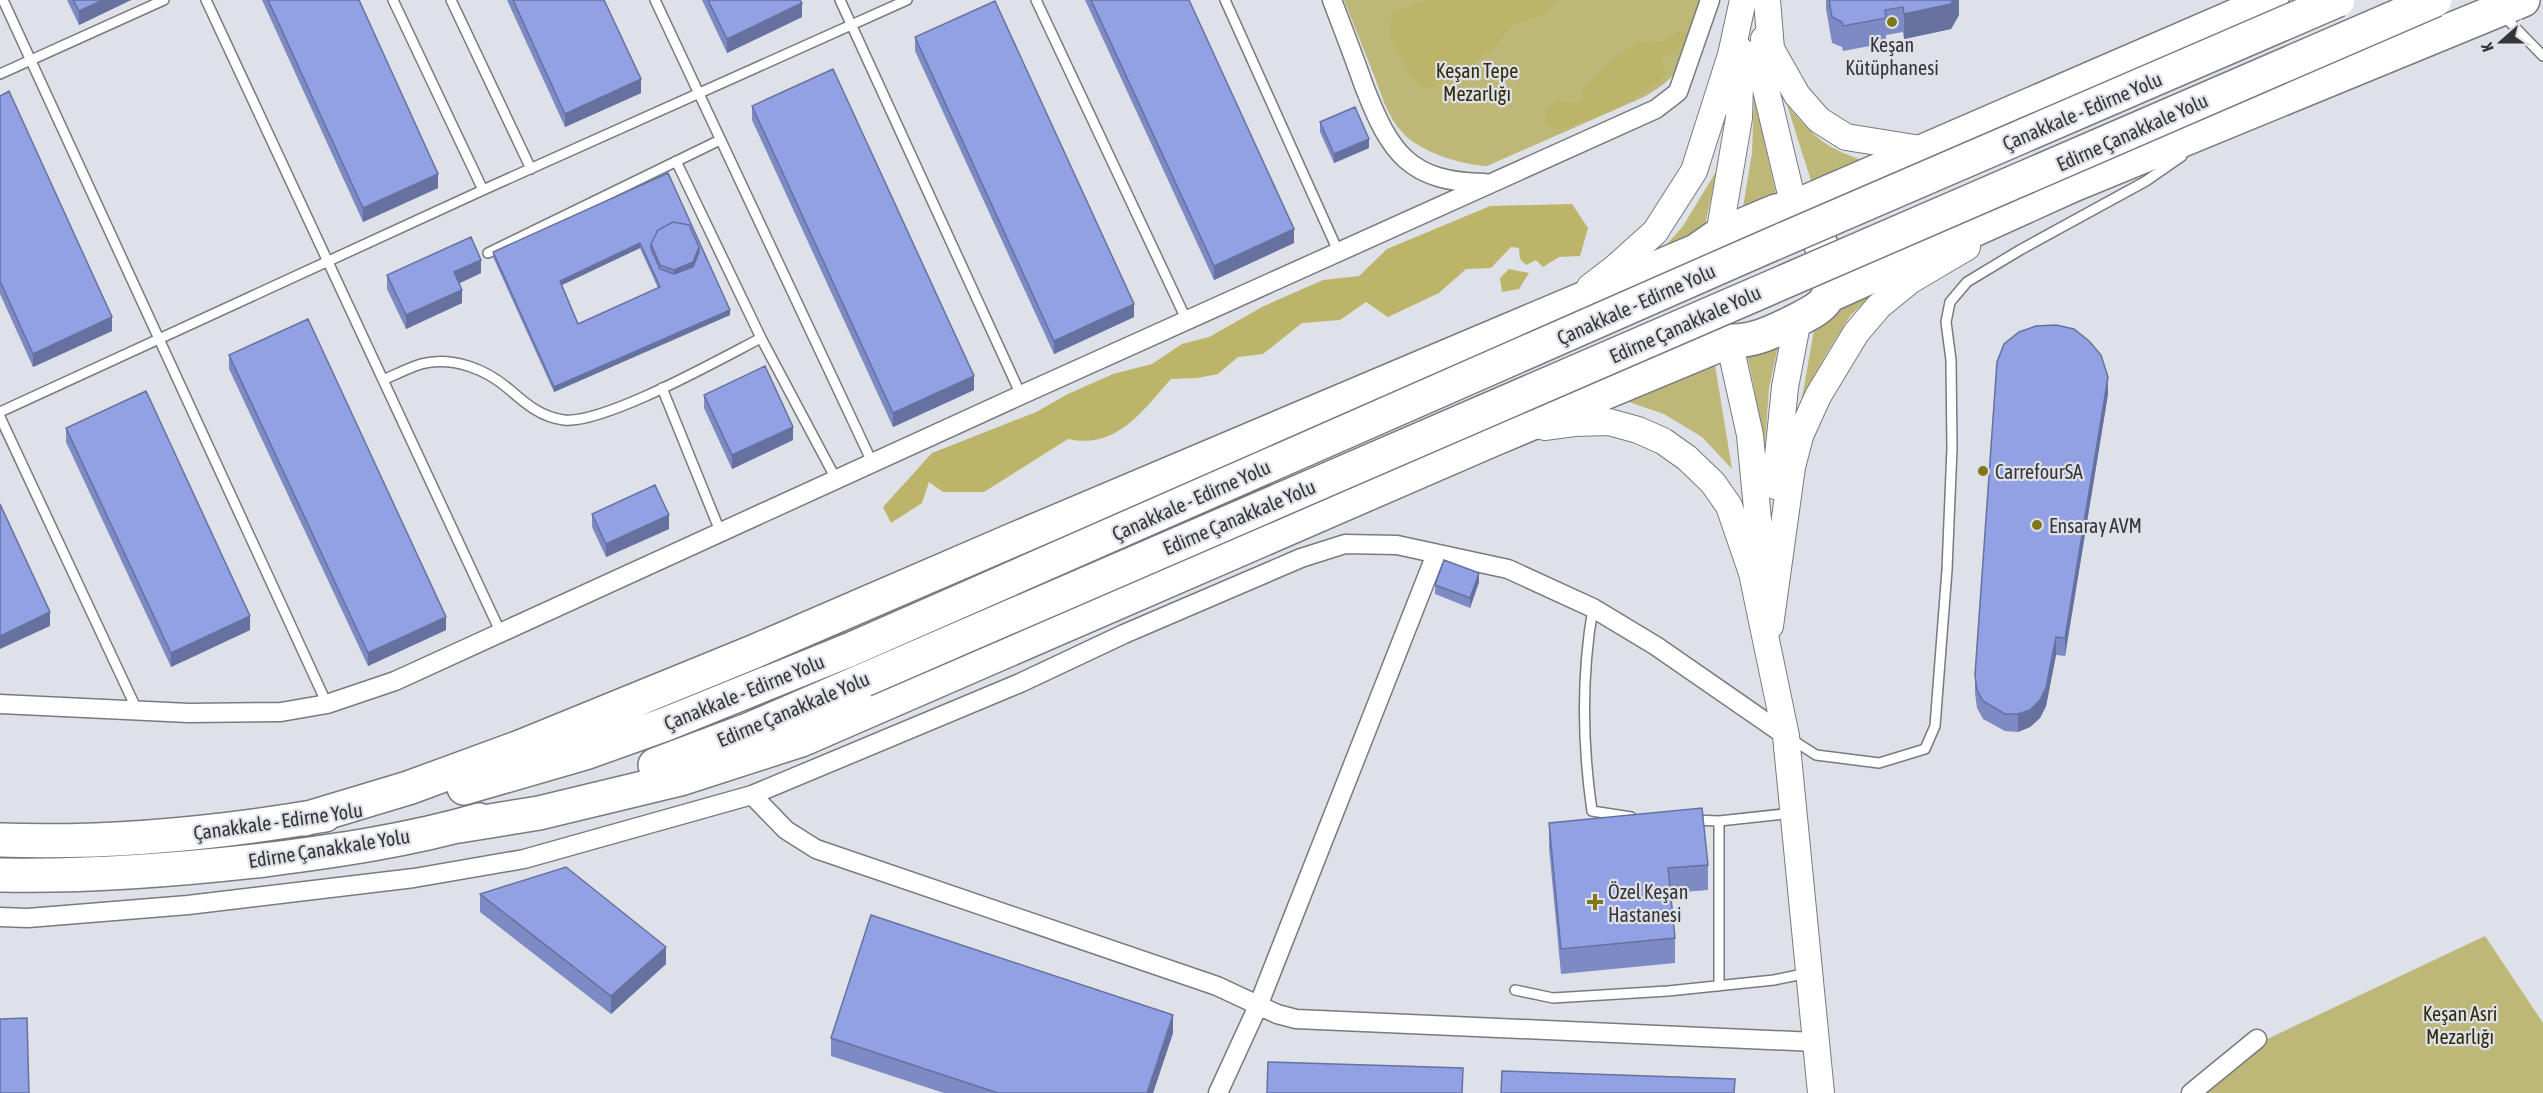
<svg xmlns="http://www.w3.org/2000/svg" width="2543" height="1093" viewBox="0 0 2543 1093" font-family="'Asap Condensed',sans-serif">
<rect width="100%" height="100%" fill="#dfe1e8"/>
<!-- green -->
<path fill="#beb878" d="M1344 0H1702C1695 21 1687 57 1674 74 1666 84 1654 91 1644 97L1487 166C1462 165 1419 152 1402 132 1388 117 1382 97 1375 78 1365 52 1354 26 1344 0Z
M1754 96 1777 199 1742 213 1752 153Z
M1787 105C1814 138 1828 150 1869 162L1812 184Z
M1717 170 1704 230 1661 251 1683 226Z
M1879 288 1850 316 1825 356 1802 398 1817 313Z
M1780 337 1769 388 1764 457 1754 387 1746 350Z
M1715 365 1732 469 1702 437 1664 414 1626 401Z
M2485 936 2543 1023V1093H2201L2263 1041Z"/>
<!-- forest -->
<path fill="#bcb569" d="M1428 0H1558L1543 16 1511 25 1498 45 1461 72 1425 90 1413 79 1389 36 1391 13Z
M1680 30 1686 35 1679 50 1662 57 1666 75C1637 102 1595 119 1557 130L1546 123V109L1559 100 1579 104 1583 98 1580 92 1613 59 1638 43 1662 41Z
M1572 204 1588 228 1580 256 1559 257 1543 267 1536 260 1526 265 1520 259 1519 248 1511 247 1491 268 1466 269 1439 293 1388 317 1366 302 1340 320 1302 323 1263 354 1238 357 1218 374 1197 378 1171 379C1143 410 1117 450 1068 439L984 492H943L929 482 922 503 891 523 883 507 932 453 1036 412 1068 394 1113 374 1152 364 1182 344 1209 337 1264 306 1323 280 1359 276 1387 249 1490 206Z
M1509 269 1529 273 1519 289 1502 292 1500 278Z"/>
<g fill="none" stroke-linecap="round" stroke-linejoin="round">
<!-- lane casing -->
<g stroke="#787a80" stroke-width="12">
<path id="lane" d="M3 0 327 704
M206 0 500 631
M393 0 483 190
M451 0 531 169
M655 0 872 462
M840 0 1021 395
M1036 0 1187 321
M1225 0 1338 251
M2502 14 2543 56
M0 74 164 0
M676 161 761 338 836 479
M488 253 720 140
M383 380C395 375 408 368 421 364 453 356 486 369 510 390 526 404 541 417 564 420 605 424 720 359 761 338
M662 388 720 531
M0 412 483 190 907 0
M0 417 137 710
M1593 608C1581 677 1582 742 1592 811L1631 817
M1791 739 1816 755 1879 763 1925 749 1935 726 1947 570 1952 448 1951 360 1946 322 1950 302 1967 282 2020 250 2146 181 2182 156
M1693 820 1719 821 1793 813
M1719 986V821
M1515 990 1553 998 1668 991 1774 980 1808 973"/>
</g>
<!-- street casing -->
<g stroke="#787a80" stroke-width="21">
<path id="street" d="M1332 0C1343 29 1354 57 1364 86 1390 153 1409 182 1485 183
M0 704 189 713 281 712 327 704 395 681 1021 395 1656 109 1678 92 1710 0
M752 795 786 830 816 849 1217 986 1277 1014 1296 1019 1815 1042
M0 917 28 918 188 905 414 878 524 859 752 795 1020 683 1124 634 1301 558 1345 544 1397 545 1508 569 1593 608 1656 646 1786 736
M1218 1093 1258 1006 1436 554
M2191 1093 2257 1039"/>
</g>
<!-- secondary casing -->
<g stroke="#787a80" stroke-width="28">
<path id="secondary" d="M1767 0 1771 49 1797 95 1819 120 1846 137 1927 150
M1764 39 1762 73 1794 207
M1719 235 1739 118 1741 51
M1590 287 1616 267 1655 232 1694 171 1731 55 1743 0
M1729 341 1750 435 1763 573
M1544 427 1574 423 1609 422 1638 430 1663 441 1687 458 1713 483 1729 506 1752 573 1786 736 1821 1093
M1775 486 1785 387 1798 319
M1770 626 1792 467 1800 436 1818 396 1856 333 1879 306 1911 280 1967 247"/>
</g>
<!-- highway casing -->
<g stroke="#787a80" stroke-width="36">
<path id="highway" d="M1828 296 2073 185 2523 0
M655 765 748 730 864 680
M464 788 585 753 666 724 849 650
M305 819 408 788 520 747 753 652 1015 539 1696 251 1719 235 1776 211 1794 207 2272 0
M459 826 539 813 680 779 801 740 1494 439 1729 341C1751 342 1771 333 1791 323 1802 317 1823 309 1828 296 1833 281 1823 246 1815 232 1811 223 1801 215 1794 207
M0 840C108 844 219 833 325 815
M0 875C89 877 176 870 264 860 336 851 410 840 479 820"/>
</g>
<!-- lane -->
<use href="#lane" stroke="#fff" stroke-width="9"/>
<!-- street -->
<use href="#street" stroke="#fff" stroke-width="18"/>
<!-- secondary -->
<use href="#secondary" stroke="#fff" stroke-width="26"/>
<!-- highway -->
<use href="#highway" stroke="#fff" stroke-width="33"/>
<!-- highway-bridge casing -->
<g stroke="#787a80" stroke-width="36" stroke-linecap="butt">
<path id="highway-bridge" d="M849 650 1768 246 2338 0
M864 680 2435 0"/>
</g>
<!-- highway-bridge -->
<use href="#highway-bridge" stroke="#fff" stroke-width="33"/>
</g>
<!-- wall -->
<path fill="#7e8ac4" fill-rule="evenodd" d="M67 0H131L79 25Z
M262 0H359L438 188 363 222Z
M507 0H604L641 93 565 127Z
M702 0H800L802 17 727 53Z
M1085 0H1189L1294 243 1214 280Z
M1826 0H1959V15L1951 29 1904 39 1903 32 1886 35V43L1843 51 1842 47 1832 43 1826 9Z
M915 37 1134 317 1054 354 915 51Z
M0 96 112 331 33 367 0 294Z
M752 106 974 390 893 427 752 120Z
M1320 122 1369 148 1334 163 1320 132Z
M668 173 730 315 554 392 493 257V252ZM640 248 658 288 578 324 561 285Z
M481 273 459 283 462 303 406 329 387 289V275Z
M229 355 446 630 368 666 229 369Z
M2108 394 2065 656 2056 655 2046 706 2040 718 2030 727 2018 732 2005 731 1983 719 1977 708 1975 693V675Z
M704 395 793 440 732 469 704 408Z
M66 428 250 630 171 667 66 442Z
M592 514 669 529 606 557 592 527Z
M1479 582 1470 608 1435 594V585Z
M1549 823 1708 865V890L1671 893 1675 938V963L1561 974 1549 848Z
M480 894 666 964 611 1014 480 912Z
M1173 1033 1153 1093H944L831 1056V1038Z"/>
<!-- shaded-wall -->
<path fill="#6671a0" d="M103 0H131L79 25V11Z
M1953 0H1959V15L1951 29 1904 39V14Z
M802 3V17L727 53V39Z
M641 79V93L565 127V114Z
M1369 139V148L1334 163V154Z
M438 174V188L363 222V208Z
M1294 229V243L1214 280V266Z
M640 243V248L560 286V281Z
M699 247V257L693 272 674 279V270Z
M481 260V273L454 286V272Z
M462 290V303L406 329V315Z
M1134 304V317L1054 354V341Z
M730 310V315L554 392V387Z
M112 317V331L33 367V354Z
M974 376V390L893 427V413Z
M2108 377V394L2065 656V638Z
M793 427V440L732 469V455Z
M669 515V529L606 557V544Z
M1479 573V582L1470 608V598Z
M50 612V626L0 649V636Z
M250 616V630L171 667V653Z
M446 617V630L368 666V653Z
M2056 637V655L2046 706 2040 718 2030 727 2018 732V714Z
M666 947V964L611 1014V996Z
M1173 1015V1033L1153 1093H1147Z"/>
<!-- building -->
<path fill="#92a1e4" stroke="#6671a0" stroke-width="1.5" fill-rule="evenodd" d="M73 0H103L79 11Z
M268 0H359L438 174 363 208Z
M513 0H604L641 79 565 114Z
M708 0H800L802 3 727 39Z
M1091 0H1189L1294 229 1214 266Z
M1829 0H1953L1951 4 1904 14 1903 7 1885 10 1886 18 1843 26 1842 22 1832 17Z
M995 1 1134 304 1054 341 915 37Z
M833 69 974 376 893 413 752 106Z
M9 91 112 317 33 354 0 281V96Z
M1355 107 1369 139 1334 154 1320 122Z
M668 173 730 310 554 387 493 252ZM673 222 689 225 699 247V252L693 267 674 274 660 269 651 249V244L658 230ZM640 243 660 287 578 324 560 281Z
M673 222 689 225 699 247 693 262 674 270 660 265 651 244 658 230Z
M471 237 481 260 454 272 462 290 406 315 387 275Z
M308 319 446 617 368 653 229 355Z
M2056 325 2074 329 2089 341 2101 355 2108 377 2065 638 2056 637 2046 688 2040 700 2030 710 2018 714H2005L1983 701 1977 690 1975 675 1997 362 2004 344 2019 332 2036 326Z
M765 366 793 427 732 455 704 395Z
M146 391 250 616 171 653 66 428Z
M655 485 669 515 606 544 592 514Z
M0 504 50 612 0 636Z
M1444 560 1479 573 1470 598 1435 585Z
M1702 808 1708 865 1668 868 1675 938 1561 949 1549 823Z
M566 867 666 947 611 996 480 894Z
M871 915 1173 1015 1147 1093H998L831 1038Z
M27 1018 29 1093H0V1019Z
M1268 1062 1463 1068 1462 1093H1267Z
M1502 1071 1735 1079 1734 1093H1501Z"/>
<!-- markers -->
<g fill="#80771b" stroke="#dfe1e8" stroke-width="2">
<circle cx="1892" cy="22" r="6"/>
<circle cx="1983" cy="471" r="6"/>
<circle cx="2037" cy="525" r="6"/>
<path d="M1592 893h6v6h6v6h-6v6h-6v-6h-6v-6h6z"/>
</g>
<g text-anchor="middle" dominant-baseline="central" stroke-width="4.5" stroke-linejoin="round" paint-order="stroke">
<!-- poi labels -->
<g font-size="20" fill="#353538" stroke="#dfe1e8" text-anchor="start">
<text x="1892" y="44" text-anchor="middle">Keşan<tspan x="1892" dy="23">Kütüphanesi</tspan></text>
<text x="1995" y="471">CarrefourSA</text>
<text x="2049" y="525">Ensaray AVM</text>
<text x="1608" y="891">Özel Keşan<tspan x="1608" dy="23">Hastanesi</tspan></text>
</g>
<!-- park labels -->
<g font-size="20" fill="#302c0a" stroke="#dfe1e8">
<text x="1477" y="70">Keşan Tepe<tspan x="1477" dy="23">Mezarlığı</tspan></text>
<text x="2460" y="1013">Keşan Asri<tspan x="2460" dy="23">Mezarlığı</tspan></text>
</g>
<!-- street labels -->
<g font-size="20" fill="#353538" stroke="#dfe1e8">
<text transform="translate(2082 111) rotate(-23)">Çanakkale - Edirne Yolu</text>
<text transform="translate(2132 132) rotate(-24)">Edirne Çanakkale Yolu</text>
<text transform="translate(1636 304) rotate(-24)">Çanakkale - Edirne Yolu</text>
<text transform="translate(1685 324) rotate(-24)">Edirne Çanakkale Yolu</text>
<text transform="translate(1191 500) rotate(-24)">Çanakkale - Edirne Yolu</text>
<text transform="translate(1239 517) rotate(-23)">Edirne Çanakkale Yolu</text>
<text transform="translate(744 692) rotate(-22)">Çanakkale - Edirne Yolu</text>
<text transform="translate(793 709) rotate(-23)">Edirne Çanakkale Yolu</text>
<text transform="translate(278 821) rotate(-8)">Çanakkale - Edirne Yolu</text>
<text transform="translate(329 848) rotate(-9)">Edirne Çanakkale Yolu</text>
</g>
</g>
<!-- north arrow -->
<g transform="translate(2501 42) rotate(249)" stroke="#dfe1e8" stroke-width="4.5" paint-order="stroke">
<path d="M0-4.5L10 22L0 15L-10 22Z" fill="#353538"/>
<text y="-9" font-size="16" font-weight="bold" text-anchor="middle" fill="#353538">K</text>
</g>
</svg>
